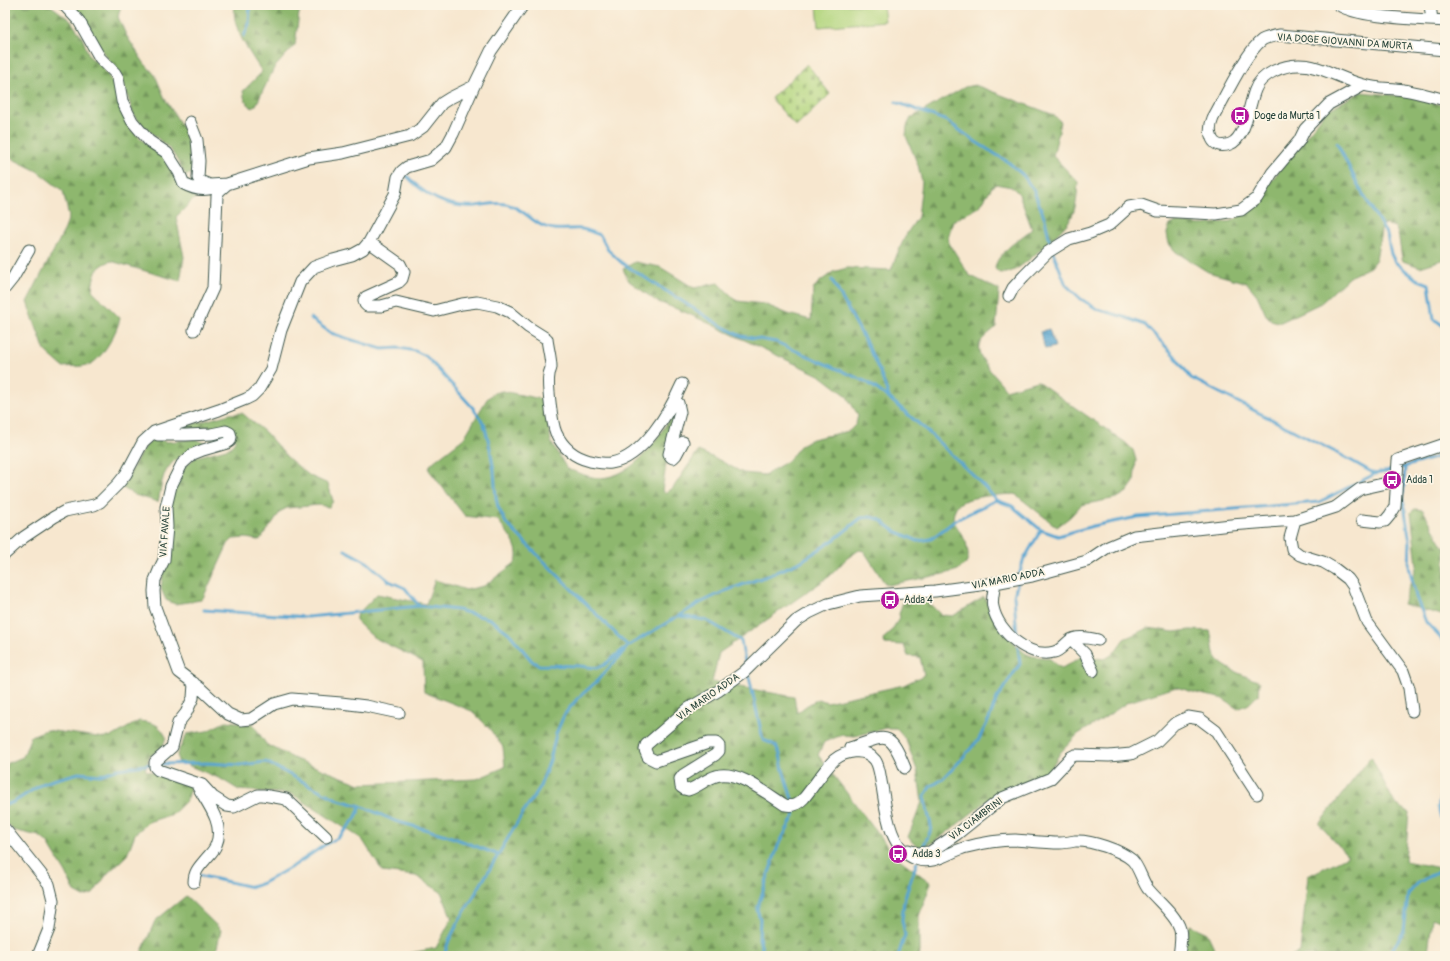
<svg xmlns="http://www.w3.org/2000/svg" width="1450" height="961" viewBox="0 0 1450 961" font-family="Pangolin,sans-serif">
<defs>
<pattern id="forest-firs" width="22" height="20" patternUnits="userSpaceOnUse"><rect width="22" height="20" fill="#8eb76e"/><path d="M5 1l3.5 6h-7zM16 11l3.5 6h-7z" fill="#73965b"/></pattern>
<pattern id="cemetery-stones" width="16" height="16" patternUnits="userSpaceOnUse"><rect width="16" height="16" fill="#b3d67f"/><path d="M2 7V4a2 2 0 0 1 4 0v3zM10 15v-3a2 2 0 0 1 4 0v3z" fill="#91af69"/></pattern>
<pattern id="water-waves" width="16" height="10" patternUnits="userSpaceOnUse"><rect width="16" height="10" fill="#57a4d0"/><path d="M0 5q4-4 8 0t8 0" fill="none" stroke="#4787aa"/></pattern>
</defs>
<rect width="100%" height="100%" fill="#fcf5e5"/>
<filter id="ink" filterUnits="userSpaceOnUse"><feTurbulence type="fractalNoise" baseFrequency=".025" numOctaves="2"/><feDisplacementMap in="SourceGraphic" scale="8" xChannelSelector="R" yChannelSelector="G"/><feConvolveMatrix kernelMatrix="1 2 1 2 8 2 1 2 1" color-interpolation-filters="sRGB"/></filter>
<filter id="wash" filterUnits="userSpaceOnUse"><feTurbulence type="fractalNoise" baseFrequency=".012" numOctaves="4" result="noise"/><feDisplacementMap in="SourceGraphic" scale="16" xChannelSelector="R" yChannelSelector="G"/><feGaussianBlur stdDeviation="0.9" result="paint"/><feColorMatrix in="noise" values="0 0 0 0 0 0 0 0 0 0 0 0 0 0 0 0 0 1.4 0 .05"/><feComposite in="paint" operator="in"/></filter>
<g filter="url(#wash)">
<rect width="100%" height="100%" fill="#f7e7cf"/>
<!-- forest -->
<path fill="url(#forest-firs)" stroke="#567a51" d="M5 5H50L70 20 82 37 89 56 104 69 114 86 121 110 131 130 148 145 163 157 198 195 176 217 184 257 180 281 111 261C95 267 94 274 92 290L120 318C118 330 101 362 88 365 80 367 71 366 63 367L45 351 27 302 65 229 69 216 63 191 37 171 5 155Z
M70 5H121L118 17 126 35 144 63 155 75 165 99 183 128 193 160V173L186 175 171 150 145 127 134 116 121 76 93 39 86 19Z
M235 5H305L299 13 295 45 274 68 256 105 252 108 245 101 243 91 262 72C251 54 230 27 235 5Z
M975 85 1054 115 1061 122 1053 156 1078 182C1077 194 1077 207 1071 218 1065 229 1032 258 1022 265 1017 269 1008 274 1002 273 998 273 997 271 995 268 997 253 1021 238 1032 229L1019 194 1012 187 996 184 992 187 980 206 953 221 948 237 949 243 969 275 999 290 996 327C991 332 983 337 980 343 972 355 1000 380 1006 390L1037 381 1126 443 1133 450 1136 460 1134 482 1127 492 1117 498 1081 505 1070 517 1057 527 1015 494C1002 495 963 495 956 507 954 511 953 516 953 520L966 542 968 553V558L966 563 958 570 948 573 888 585 884 582 864 551 859 550 846 559 830 576 719 653 712 682 794 697 797 713 806 706 818 699 827 702 904 685 924 675 920 657 908 656 904 645 885 644 883 639 890 633 900 617 899 614 903 602 918 601 928 602 941 615 953 616 984 597C991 611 1015 650 1029 655 1035 658 1044 656 1050 659 1056 663 1054 665 1062 668L1081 657 1105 659 1113 654 1124 639 1148 628 1174 632 1190 630 1210 631C1213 639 1212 648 1215 656 1221 668 1248 677 1260 682L1259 694 1249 704 1238 709 1221 698 1200 694 1176 687 1128 702 1095 724 1078 734 1060 753 1046 776 1020 784 992 797 945 834 924 848 914 844 908 837 922 802 917 770 906 740 896 728H886L855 736 842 735 824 742 818 755 894 855 931 883 919 916V956H396L436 948 452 918 441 892 416 876 383 872 362 839 292 794 239 790 221 779 178 761 177 754 187 734 207 731 227 721 253 724 266 744 295 759 360 784 477 779 505 767 503 747 489 728 472 711 424 692 423 662 373 637 356 621V616L377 594 426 604 435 580 466 590 484 586 515 563C523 548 506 532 498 520L465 516 429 470 430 465 433 462 464 438 487 399 494 393 502 391 541 399 547 415 551 442 567 469C577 472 590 478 600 478 636 476 655 441 673 414L676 419 667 458 662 491 666 493 673 488 698 451 719 460 743 473 764 475 788 461 800 446 804 443 812 439 849 431 856 424 858 415 846 395 821 376 687 313 656 301 629 281 623 269 635 262 660 267 694 288 718 283 737 301 764 304 788 314 811 320 813 290 818 283 833 272 847 268 891 270 898 252 907 233 918 217 922 182 918 165 906 136 907 126 911 118 965 87Z
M1361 92 1411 97 1445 106V259L1420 267 1403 261C1399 249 1401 237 1395 227L1385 224 1382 225 1376 259 1370 267 1349 277 1321 303 1281 322H1278L1271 320 1266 315 1257 295 1247 283 1208 272 1176 252 1169 244 1167 233 1170 225 1176 222 1202 225 1232 221 1247 212 1326 111Z
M242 413 266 433 287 457 300 468 310 476 328 484 333 501 329 507 319 505 287 508 281 511 261 539 258 540 246 538 233 539 228 544 203 598 201 600 175 604 166 600 161 589 163 574 172 552 174 531 171 508V495L185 466 196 457 230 448 236 439 209 430 174 429 230 414Z
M156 438 166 442 196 439 205 443C189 451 172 457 164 475 161 483 160 494 158 502L135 495 123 488C130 475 142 443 156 438Z
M1415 509 1423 510 1445 549V616L1403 604 1417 565 1411 512Z
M139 721C153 723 159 723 166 737L163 746 149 757 145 770 187 784 190 788 186 801 173 814 148 822 135 834 127 855 107 874 93 894 84 897 75 892 66 873 47 842 39 836 13 830 5 821V774L8 763 23 757 31 736 46 730 105 738 115 735Z
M1371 757 1395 804 1409 812 1405 861 1445 869V923L1432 918 1428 954 1424 956H1291L1300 952 1308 876 1348 856 1319 824Z
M186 896 221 930 215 956H140L155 921Z
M1190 925 1207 933 1218 956H1183Z"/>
<!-- cemetery -->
<path fill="url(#cemetery-stones)" stroke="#698a5a" d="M807 64 830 94 796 127 771 98Z"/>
<!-- park -->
<path fill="#b3d67f" stroke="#698a5a" d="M817 5H883L885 21 819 27Z"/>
<!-- water -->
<path fill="url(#water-waves)" stroke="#3b7082" d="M1049 329 1055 347 1045 349 1040 332Z"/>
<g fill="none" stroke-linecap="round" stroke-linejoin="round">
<!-- stream -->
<path stroke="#57a4d0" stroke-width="3" d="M244 36 249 24 250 5
M896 102 947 121 976 142 1008 162 1023 175 1034 191 1045 219 1051 247
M1337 143 1360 189 1387 235 1391 254 1395 262 1416 279 1429 284 1434 319 1445 327
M406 175C425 196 446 208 476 206 486 205 496 202 506 204 521 207 530 220 543 226 556 232 569 228 582 229 588 230 594 233 600 235L608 250 622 263 718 324 741 336 776 342 867 382 889 398 926 430 986 488 996 500
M1053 252 1066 285 1081 299 1097 309 1124 317 1145 325 1174 355 1191 378 1341 455 1375 474
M832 280 866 342 880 372 889 397
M310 318 331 333 349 339 382 349 399 348 415 351 426 356 473 408 484 424 489 443 494 471 496 498 498 507 506 523 628 646
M1405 467 1403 499 1410 542 1409 566 1416 597 1426 622 1445 643
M1400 468 1445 455
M345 550 367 562 389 581 405 588 419 606
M1019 576 1023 561 1041 530
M204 610 308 617 419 606 458 610 490 619 509 633 532 661 539 665 580 666 596 668 604 665 623 650
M680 616 705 620 713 624 741 641 746 667
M1017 637 1014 596 1018 581
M748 672 763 740 771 743 776 746 780 754 783 770 795 809 794 816 778 846 757 909 760 919 759 938 764 956
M158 764 207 763 241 765 266 762 311 786 339 800 361 806 395 821 446 835 499 855
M1445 782C1440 795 1434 812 1445 824
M5 805 14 802 42 784 53 780 79 773 100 775 118 769 152 764
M1438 807 1445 809
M922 849 930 832 931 825 924 797 930 787 943 779 959 762 979 739 989 719 997 698 1020 664 1018 647
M1438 871 1445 882
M197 875 252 887 263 883 295 865 326 844 338 838 355 819 361 806
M444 956 449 940 459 921 524 811 539 789 550 760 556 734 564 715 577 699 596 682 619 657 628 646 700 603 725 591 767 576 800 562 835 539 861 518 870 517 879 519 895 531 918 541 931 539 956 520 996 500 1012 506 1041 530 1058 536 1093 526 1138 517 1319 502 1375 474 1394 470
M898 956 905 935 902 920 904 900 917 862
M1388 956 1404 931 1408 894 1418 883 1438 871 1445 864"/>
</g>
</g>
<g filter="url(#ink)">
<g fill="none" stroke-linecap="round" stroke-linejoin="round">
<!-- street casing -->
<g stroke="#3f564b" stroke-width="13">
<path id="street" d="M64 5 79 21 100 58 115 73 118 78 122 101 132 121 149 141 167 153 179 172 184 184C193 189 203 191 213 188
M1339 5C1358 18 1420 19 1445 21
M1430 5 1432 20
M1445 50 1280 35C1274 36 1267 37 1262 40 1246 52 1224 99 1213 118 1207 132 1211 151 1230 144 1246 138 1249 104 1255 90 1258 81 1266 75 1274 71 1308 54 1332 77 1364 85 1377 89 1391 88 1403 90 1417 92 1431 96 1445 100
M190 122 197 140 199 161 198 178 200 181 210 185 227 184 309 158 343 153 410 136 423 127 442 103 450 98 474 86
M369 242 400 264 404 272 402 279 399 282 366 297 364 300 365 304 367 306H381L396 302 434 311 462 304 477 302 497 306 510 312 528 327 547 339C548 348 551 358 551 367 551 370 549 372 549 375 547 385 552 424 556 433 563 448 574 457 590 461 596 462 604 464 611 463 643 458 670 411 682 384
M5 288 13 278 29 250
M1009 296 1013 288 1024 276 1048 252 1069 239 1090 233 1109 225 1129 207 1141 205 1158 211 1216 214 1241 210 1257 198 1272 173 1299 141 1305 129 1329 104 1364 85
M194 330 213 288 217 196 219 191 227 184
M673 402 678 403 680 412 669 454 671 457 673 458 676 455 683 442
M154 432 158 435H186L211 434 226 431 230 433 231 437 230 441 227 443 203 450 193 454 182 464 171 486 166 507 167 527 164 560 160 568 155 580 154 591 155 607 179 672 200 688 228 714 241 720 251 719 274 704 292 699 341 703 366 706 399 713
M1295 520 1290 538 1292 549 1300 555 1323 562 1335 569 1348 579 1353 586 1367 622 1403 671 1409 688 1412 711
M1362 520 1380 522 1385 521 1390 515 1395 507 1398 460 1445 444
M5 554 24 537 54 517 65 511 94 505 100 502 118 484 126 474 143 442 154 432 219 410 246 399 252 396 259 389 271 369 281 330 300 282 314 267 333 260 352 255 363 249 369 242 395 194 398 177 402 171 407 167 431 160 446 147 453 134 474 86 491 51 523 5
M995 583C994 591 991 600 993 607 998 632 1029 659 1054 652 1060 651 1064 645 1069 641 1076 635 1089 638 1098 640
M1071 640 1085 654 1093 671
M194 683 193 698 186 713 178 723 172 747 155 762V767L158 770 202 785 213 797 227 806 234 807 258 795H263L286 799 326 837
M850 748C886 736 889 728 905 768
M5 829 49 884 53 900 49 929 38 956
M908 850 917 853 930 852 957 834 1002 798 1051 778 1071 757 1075 755 1109 756 1131 754 1157 741 1174 724 1188 717 1200 719 1216 731 1257 794
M194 882C194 872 199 867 205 860 209 855 214 851 216 845 225 825 208 804 198 787
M1179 956C1180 948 1182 937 1180 929 1176 915 1157 900 1148 889 1142 881 1139 867 1132 860 1120 850 1091 840 1075 841 1070 842 1065 843 1060 843 1045 843 1030 841 1015 840 999 840 982 843 967 847 950 851 934 866 916 859 889 849 886 810 882 786 880 778 880 767 875 760 865 747 845 751 834 760 823 771 814 786 804 798 798 804 793 807 785 805 767 794 737 769 716 776 706 779 698 787 688 790L684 789 681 787 680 779 683 775 715 755 719 751V746L716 743H708L656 761 648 757 645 750 646 745 689 708 718 691 744 672 796 621 809 613 828 604 860 596 935 591 995 583 1032 576 1087 561 1108 547 1134 536 1231 525 1295 520 1336 507 1360 489 1396 481"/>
</g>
<!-- street -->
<use href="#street" stroke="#fff" stroke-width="11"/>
</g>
</g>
<!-- icons -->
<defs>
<g id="bus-disc" transform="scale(1)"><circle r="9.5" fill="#b5179e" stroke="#fcf5e5"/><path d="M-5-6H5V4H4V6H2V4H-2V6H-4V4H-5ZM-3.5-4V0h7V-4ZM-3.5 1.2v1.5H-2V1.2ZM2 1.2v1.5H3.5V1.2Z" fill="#fff"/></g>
</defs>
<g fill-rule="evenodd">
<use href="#bus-disc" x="1240" y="116"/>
<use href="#bus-disc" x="1392" y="480"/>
<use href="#bus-disc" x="890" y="600"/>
<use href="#bus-disc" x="898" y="854"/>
</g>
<g text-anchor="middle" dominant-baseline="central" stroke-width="3.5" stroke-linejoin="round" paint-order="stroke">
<!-- street labels -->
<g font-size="10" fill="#1f3d34" stroke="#fcf5e5">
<text transform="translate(1345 42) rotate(4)">VIA DOGE GIOVANNI DA MURTA</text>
<text transform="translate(165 532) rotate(-86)">VIA FAVALE</text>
<text transform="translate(1008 579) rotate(-11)">VIA MARIO ADDA</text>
<text transform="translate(708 697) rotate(-35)">VIA MARIO ADDA</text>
<text transform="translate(976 819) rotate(-37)">VIA CIAMBRINI</text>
</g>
<!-- poi labels -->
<g font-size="10" fill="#1f3d34" stroke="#fcf5e5" text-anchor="start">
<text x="1254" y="116">Doge da Murta 1</text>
<text x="1406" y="480">Adda 1</text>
<text x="904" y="600">Adda 4</text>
<text x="912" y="854">Adda 3</text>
</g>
</g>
<!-- margin -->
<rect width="1450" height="961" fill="none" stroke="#fcf5e5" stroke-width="20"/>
</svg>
